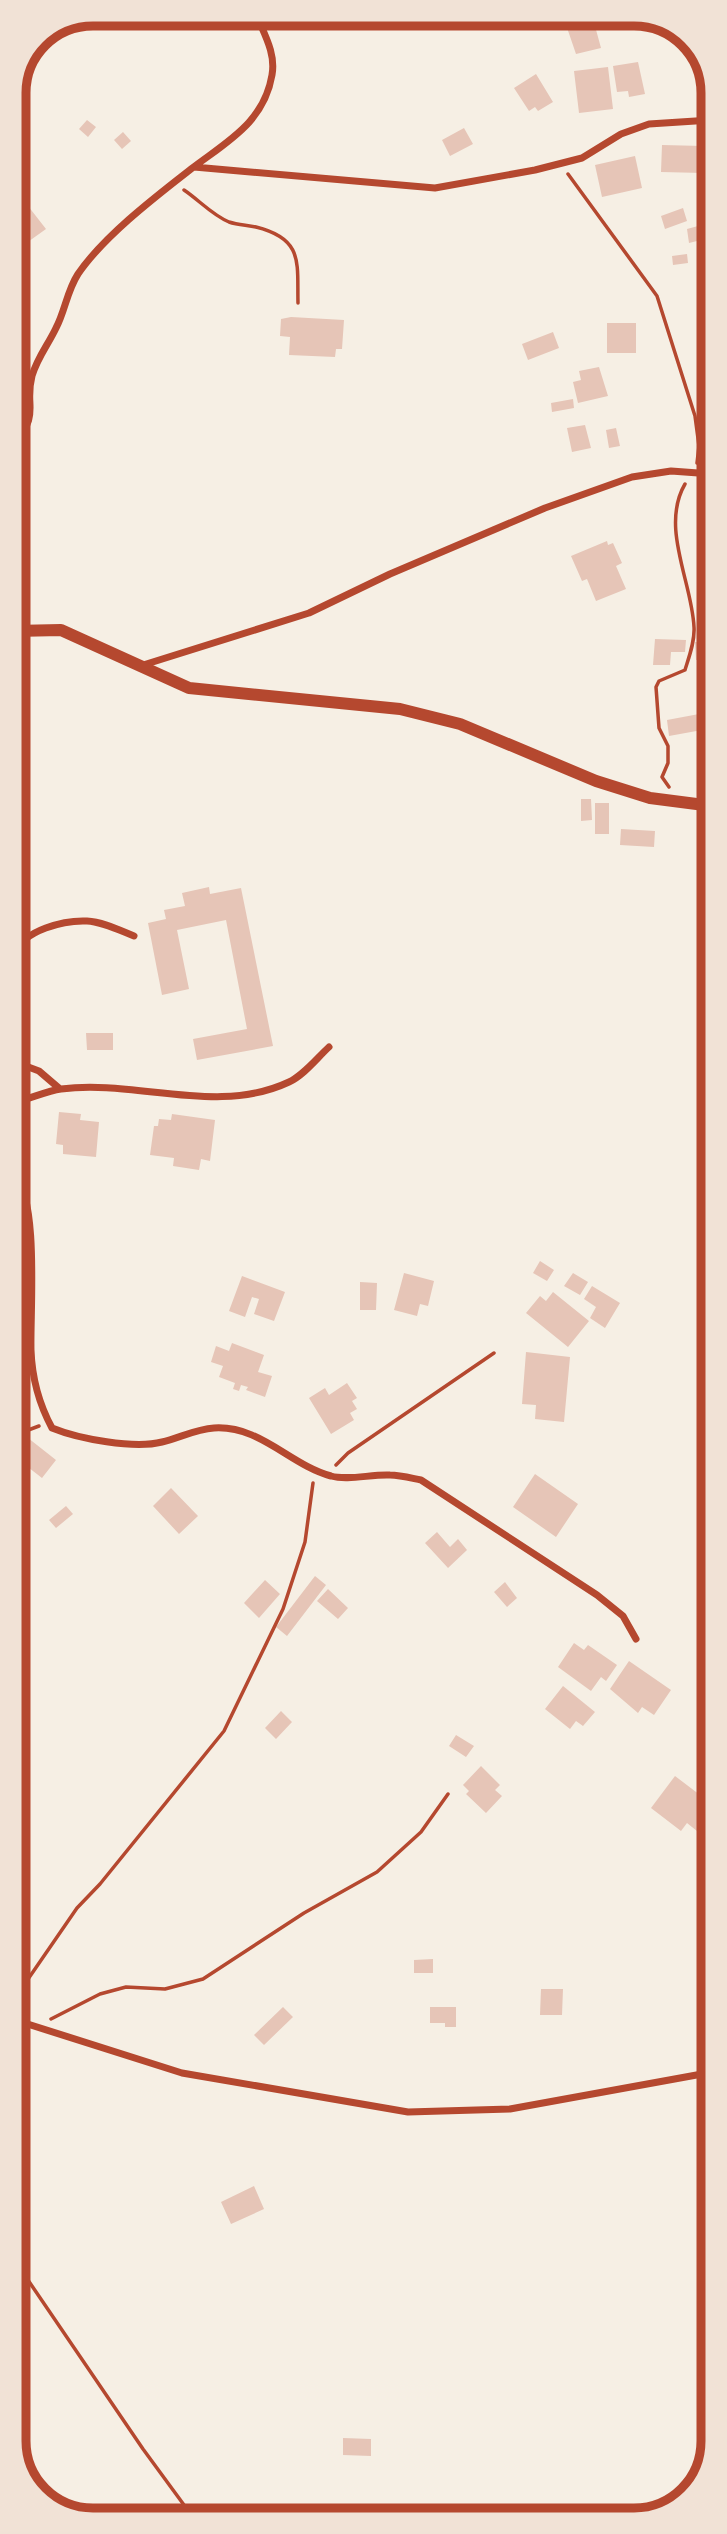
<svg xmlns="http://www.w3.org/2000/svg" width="727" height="2534" viewBox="0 0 727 2534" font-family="'Roboto Condensed',sans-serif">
<rect width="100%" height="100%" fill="#f6efe4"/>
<!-- building -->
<path fill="#e6c5b7" d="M586 15H592L601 48 576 54 563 16Z
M638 62 645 94 629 97 628 91 617 92 613 66Z
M608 67 613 109 579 113 574 71Z
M536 74 553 102 538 111 535 107 529 111 514 88Z
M87 120 96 127 88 137 79 129Z
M14 123 28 140 14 151Z
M464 128 473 144 450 156 442 140Z
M123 132 131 141 122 149 114 140Z
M662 145 703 146V173L661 172Z
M635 156 642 188 602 197 595 165Z
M14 188 46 229 25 244 14 230Z
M683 208 687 221 665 229 661 216Z
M698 226 701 240 689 243 687 229Z
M687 254 688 263 673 265 672 256Z
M291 317 344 320 342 349H336L335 357 289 355 290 337 280 336 281 319Z
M607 323H636V353H607Z
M553 332 559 348 528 360 522 344Z
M599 367 608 396 578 403 573 382 581 380 579 371Z
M573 399 574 408 552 412 551 403Z
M585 425 591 448 572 452 567 428Z
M616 428 620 446 609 448 606 430Z
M607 541 608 545 613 543 622 563 616 566 626 589 596 601 587 579 582 581 571 556Z
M655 639 686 640 685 652H671L670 665H653Z
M695 642H708V660H696Z
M699 714 702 730 669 736 667 720Z
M581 799H591L592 820 581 821Z
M595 803H609V834H595Z
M621 829 655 831 654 847 620 845Z
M209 887 210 894 241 888 273 1046 197 1060 193 1039 247 1029 226 920 177 930 189 989 162 995 148 923 166 919 164 910 185 906 182 893Z
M86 1033H113V1050H87Z
M59 1112 81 1114 80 1120 99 1122 96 1157 63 1154V1145L56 1144Z
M172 1114 215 1120 210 1161 201 1159 199 1170 173 1166 174 1158 150 1155 154 1126H158L159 1119 171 1120Z
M540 1261 554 1270 547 1281 533 1273Z
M404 1273 434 1281 428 1306 420 1304 417 1316 394 1310Z
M573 1273 588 1282 580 1295 564 1286Z
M242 1276 285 1292 274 1321 254 1314 259 1299 252 1297 245 1317 229 1311Z
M360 1282 377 1283 376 1310H360Z
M592 1286 620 1303 605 1328 590 1318 596 1307 584 1299Z
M553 1292 589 1321 568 1347 526 1313 540 1296 546 1301Z
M232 1343 264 1355 258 1372 272 1376 265 1397 246 1390 248 1387 241 1385 239 1391 233 1389 235 1383 219 1377 223 1366 211 1362 216 1346 229 1351Z
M526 1352 570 1357 564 1422 535 1419 536 1405 522 1404Z
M347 1383 357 1398 352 1401 357 1409 350 1413 354 1420 331 1434 309 1398 325 1388 329 1395Z
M23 1434 56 1460 42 1478 15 1457V1445Z
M535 1474 578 1504 556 1537 513 1507Z
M171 1488 198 1516 179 1534 153 1506Z
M66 1506 73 1514 56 1528 49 1520Z
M437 1532 450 1547 458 1539 467 1550 448 1568 425 1543Z
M315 1576 326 1585 287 1636 276 1627Z
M265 1580 280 1594 259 1618 244 1603Z
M505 1582 517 1598 507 1607 494 1592Z
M328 1589 348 1608 338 1619 317 1601Z
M574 1643 584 1650 588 1645 617 1665 606 1681 601 1677 591 1691 558 1667Z
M629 1661 671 1690 654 1715 642 1707 638 1713 610 1689Z
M563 1686 595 1712 583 1726 576 1721 570 1729 545 1709Z
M281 1711 292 1722 276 1739 265 1728Z
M456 1735 474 1746 466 1757 449 1746Z
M481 1766 500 1785 495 1790 502 1796 486 1813 466 1794 469 1791 463 1785Z
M675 1776 704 1798 707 1795 713 1799V1820L702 1835 687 1823 681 1831 651 1808Z
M433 1959V1973H414V1960Z
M541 1989H563L562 2015H540Z
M283 2007 293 2017 264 2045 254 2035Z
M430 2007H456V2027H445V2023H430Z
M254 2186 264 2209 231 2224 221 2202Z
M343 2438 371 2439V2456L343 2455Z"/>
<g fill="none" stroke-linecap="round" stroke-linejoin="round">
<!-- path -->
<path stroke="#b5482f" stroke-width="3.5" d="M568 174 657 296 695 416 699 446 697 463
M184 190C199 200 212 215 229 222 238 225 247 225 256 227 304 239 297 263 298 303
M669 787 662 777 668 763V746L659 728 656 687 659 681 685 670C689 657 695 641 694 627 692 582 660 527 685 484
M15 1435 39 1426
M336 1465 348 1453 494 1353
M15 1998 77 1908 100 1884 224 1731 283 1609 305 1542 313 1483
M51 2019 100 1994 126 1987 165 1989 203 1979 304 1913 377 1872 421 1832 448 1794
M15 2261 143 2449 195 2520"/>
<!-- service -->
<path stroke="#b5482f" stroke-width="5" d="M14 358 31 382"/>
<!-- minor -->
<path stroke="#b5482f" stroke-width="7" d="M194 167 435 188 535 170 582 158 621 134 649 124 711 120
M14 445C41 412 24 407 32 376 37 358 48 345 56 328 65 311 67 291 78 274 104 236 155 197 191 169 226 142 264 123 272 75 276 53 264 34 256 14
M140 666 309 613 390 574 545 508 632 477 671 471 712 474
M15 953C24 930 64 920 87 921 103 922 119 930 134 936
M15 1062 39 1071 60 1089
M15 1102C30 1099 46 1091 61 1089 136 1079 217 1116 289 1082 304 1075 317 1058 329 1047
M15 1175C39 1202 30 1311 31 1350 32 1377 39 1404 52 1428 79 1439 134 1449 162 1442 179 1438 196 1429 214 1428 260 1425 290 1465 331 1476 348 1481 371 1474 390 1475 400 1475 411 1478 421 1480L597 1595 623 1616 636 1639
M15 2020 182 2073 408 2112 510 2109 713 2072"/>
<!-- tertiary -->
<path stroke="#b5482f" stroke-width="12" d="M14 631 61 630 189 688 400 709 460 724 596 781 650 798 712 806"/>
</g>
<!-- crop -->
<path d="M0 0H727V2534H0ZM93 26H634A67 67 0 0 1 701 93V2441A67 67 0 0 1 634 2508H93A67 67 0 0 1 26 2441V93A67 67 0 0 1 93 26Z" fill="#f1e2d6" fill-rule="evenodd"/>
<path fill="none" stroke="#b5482f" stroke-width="9" d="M93 26H634A67 67 0 0 1 701 93V2441A67 67 0 0 1 634 2508H93A67 67 0 0 1 26 2441V93A67 67 0 0 1 93 26Z"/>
</svg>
